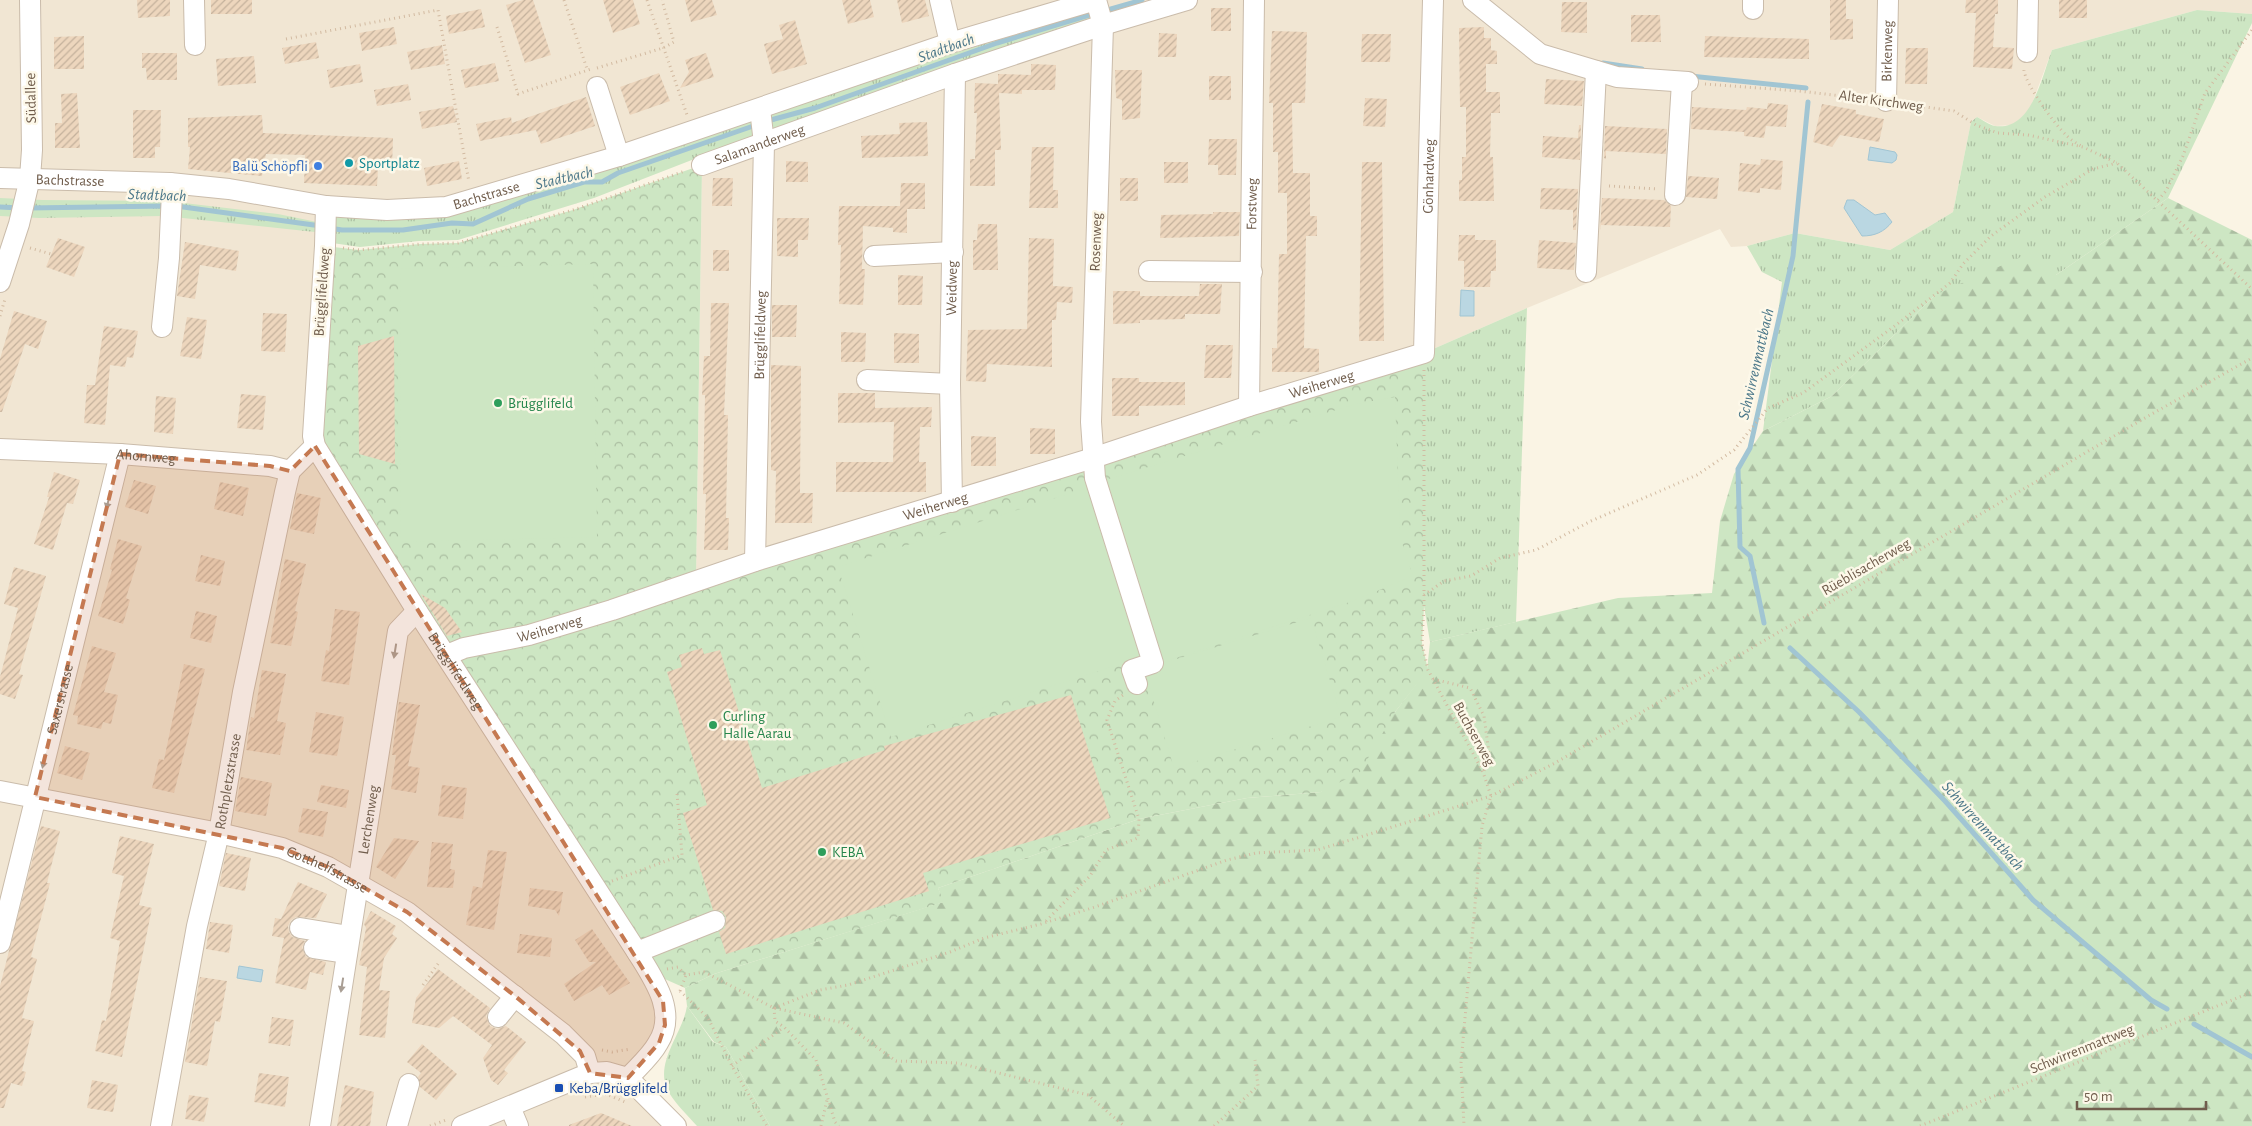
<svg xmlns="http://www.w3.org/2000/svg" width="2252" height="1126" viewBox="0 0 2252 1126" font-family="'Alegreya Sans',sans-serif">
<defs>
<pattern id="grass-tufts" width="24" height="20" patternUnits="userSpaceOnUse" patternTransform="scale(1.25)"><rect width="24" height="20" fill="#cde6c3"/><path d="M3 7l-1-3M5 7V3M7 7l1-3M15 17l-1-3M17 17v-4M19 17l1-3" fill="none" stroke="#abbea1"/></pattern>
<pattern id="forest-firs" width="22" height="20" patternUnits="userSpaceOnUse" patternTransform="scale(1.25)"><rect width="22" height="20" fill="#cde6c3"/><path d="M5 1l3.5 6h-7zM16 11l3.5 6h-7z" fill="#abbea1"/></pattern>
<pattern id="park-crowns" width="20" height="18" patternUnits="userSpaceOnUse" patternTransform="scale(1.25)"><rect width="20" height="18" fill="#cde6c3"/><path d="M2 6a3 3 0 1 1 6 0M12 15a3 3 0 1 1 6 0" fill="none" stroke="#abbea1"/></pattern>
<pattern id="building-hatch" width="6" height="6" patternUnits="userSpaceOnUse" patternTransform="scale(1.25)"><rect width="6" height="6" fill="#edd6bd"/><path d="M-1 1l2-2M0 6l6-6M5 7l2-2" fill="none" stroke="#c4b19c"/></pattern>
</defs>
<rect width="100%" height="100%" fill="#faf4e4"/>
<!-- residential -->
<path fill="#f1e6d3" d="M0 0H2252V14L2197 10 2052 50 2030 109 2014 125 1995 126 1977 117 1971 122 1953 212 1890 250 1795 233 1747 246 1731 247 1720 229 1527 308 1424 353 696 581 702 165 694 133 446 207 326 206 325 246 666 1012 628 1078 676 1126H0Z"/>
<!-- grass -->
<path fill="url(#grass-tufts)" d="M1085 8 1091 22 775 131 769 127 770 111Z
M2197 10 2252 14V23L2168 198 2056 275 1935 295 1832 396 1763 431 1782 282 1762 272 1747 246 1795 233 1890 250 1953 212 1971 122 1977 117C1983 120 1989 125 1995 126 2032 131 2042 76 2052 50Z
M748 119 754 122V132L751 137 594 198 458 240 419 241 360 247 332 243 336 218 341 215 392 217Z
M0 198 43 200 167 201 278 214 317 222 315 232 164 216 39 218 0 216Z
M1527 308 1516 622 1430 642 1424 606V353Z
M687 1006 713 1042 726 1047 770 1126H697C688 1116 672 1100 667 1089 655 1061 683 1033 687 1006Z"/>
<!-- forest -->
<path fill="url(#forest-firs)" d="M2168 198 2252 240V1126H770L726 1047 714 1042 687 1006 685 988 714 974 943 902 938 888 1139 819 1247 798 1321 792 1395 712 1427 670 1430 642 1618 598 1712 593 1720 521 1734 474 1763 431 1832 396 1935 295 2023 256 2056 275Z"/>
<!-- park -->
<path fill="url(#park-crowns)" d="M702 165 696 581 1424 353V606L1422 643 1428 670 1395 712 1360 772 1321 792 1247 798 1139 819 938 888 944 902 714 974 685 988 649 972 315 446 325 246 359 250 420 244 458 243 573 210Z"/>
<!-- garden -->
<path fill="#cde6c3" d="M593 264 597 537 401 542 400 269Z
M1395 397 1400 537 1413 576 1353 601 1157 664 1102 481 1356 404Z
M1090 487 1143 657 891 737 838 567Z
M1311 618 1341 717 1174 768 1144 669Z"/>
<!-- water -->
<path fill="#bad7e2" stroke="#a1c5d3" d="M1870 147 1895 152 1897 155 1896 160 1892 163 1868 160Z
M1847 200H1854L1875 215 1885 213 1892 222C1884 232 1875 236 1862 236L1844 208Z
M1461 290 1474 291V316H1460Z
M239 966 263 970 261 982 237 978Z"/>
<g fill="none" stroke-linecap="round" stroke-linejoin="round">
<!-- stream -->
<path stroke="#a1c5d3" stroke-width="5" d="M1104 11 1142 0
M1603 63 1642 69
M1690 76 1806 88
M767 121 815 108 997 43 1096 13
M176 206 321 226
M0 207 20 208
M28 208 167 206
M329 228 342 230H403L452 223 473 224 528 199 584 182H602L618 173 759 124
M1764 623 1750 556 1740 547 1738 469 1750 448 1793 256 1808 102
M1790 648 1859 712 1945 801 2033 900 2151 1000 2167 1009
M2194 1024 2252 1057"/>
</g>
<!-- building -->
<path fill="url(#building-hatch)" d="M137 0H170V16L138 18Z
M211 0H252V14H211Z
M523 0H533L551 55 525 63 506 5Z
M603 0H633L640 24 613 33Z
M685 0H712L717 15 691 22Z
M842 0H870L874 17 848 24Z
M897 0H925L929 16 902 23Z
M1830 0H1846V19H1853V39L1830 40Z
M1966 0H1998V14H1995L1993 47 2014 48 2012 69 1973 67 1976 13H1965Z
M2059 0H2087V18H2059Z
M1562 2H1587V33L1561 32Z
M1211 8H1231V31H1211Z
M481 9 485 27 449 34 446 16Z
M1631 15H1660L1661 42H1631Z
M795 20 807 64 772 74 764 44 783 39 779 25Z
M394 27 397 44 362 51 359 33Z
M1484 27V38H1491V50L1497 51V64H1486V92H1500V113H1491L1490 157H1493L1494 201H1459V180H1462V157H1466V107H1460L1459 28Z
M1272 31 1307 32 1305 103H1292L1293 173H1310V216H1317V236H1306L1304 348 1319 349V372H1272V348H1277L1279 254H1287V193H1278V152H1273V103H1269Z
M1159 33 1177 34 1176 57H1158Z
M1362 34H1391L1390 62H1361Z
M84 36V69H54V37Z
M1705 36 1809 39V59L1704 57Z
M316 42 319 58 285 64 282 48Z
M442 45 445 64 411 70 407 52Z
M1906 48H1928L1927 84H1905Z
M142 53H177V80H147L146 68H142Z
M706 53 714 77 680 88 689 72 685 60Z
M254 56 256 83 218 86 216 59Z
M495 63 499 81 465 88 461 70Z
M360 64 363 82 330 88 327 70Z
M1031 64 1056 65 1055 90H1022V94L999 93 1001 150H995V186H970V159H975L977 113H974L975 83 998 84V74L1031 75Z
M1115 70H1142L1140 118 1122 120V100L1116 98Z
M659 73 670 101 630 115 620 87Z
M1209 76H1231V100H1209Z
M1546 79 1584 81 1582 106 1544 104Z
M408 84 411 100 377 106 374 90Z
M77 93 80 148H55V123H62L61 94Z
M586 97 595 126 541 144 536 130 480 141 476 124 511 117 512 123Z
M1365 98 1387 99 1385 127 1363 126Z
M1768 103 1788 105 1786 127 1766 126 1764 138 1744 136V132L1691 129 1692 107 1746 110 1747 107 1767 109Z
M1822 104 1856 110V114L1884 119 1879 142 1840 135 1832 147 1813 142Z
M453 106 457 122 422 129 419 112Z
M133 110H161L160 147H155V158H133Z
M262 115 263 133 393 138 392 169H378L377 186 304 183 305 155 266 154 262 176 188 169 190 147H188V118Z
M927 122 928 156 862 158 861 136 900 134 899 123Z
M1579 125H1581L1580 160 1542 157 1543 136 1578 138Z
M1605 126 1667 129 1666 154 1606 151V159L1604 158Z
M1209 139H1237L1236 175H1218V165H1208Z
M1032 147H1054L1053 190H1058V208H1029Z
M1761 159 1783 161 1781 190 1760 188V193L1738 191 1740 163 1760 165Z
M459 161 462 179 427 186 424 168Z
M786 161 808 162V182H786Z
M1164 162H1188V183H1164Z
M1362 162H1382L1384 341H1359Z
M1688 176 1719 178 1717 199 1686 197Z
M713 178H733L732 206H712Z
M1120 178H1138V201H1120Z
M901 183H925V209H907V233L893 232V228L863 226 862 269H865L863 305 839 304 841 245H838L839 206H900Z
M1541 188 1578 189 1576 230H1573V210L1540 209Z
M1602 198 1664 200 1671 206 1670 227 1601 225 1600 230Z
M1213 212H1240L1239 236 1160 238 1161 215 1213 214Z
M777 218H809L808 240H798V257L777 256Z
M978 224H997L998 270H973V240H977Z
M1459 235H1475V240H1496V271H1491L1490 287H1464V261H1458Z
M58 238 85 247 74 277 46 267Z
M1029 238 1054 239 1053 286 1073 287 1072 303 1057 302 1056 320H1052V367L987 364 986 382 966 381 968 330 1027 329Z
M1539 240 1576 243 1574 270 1537 268Z
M185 242 239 251 236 271 200 265 195 299 177 296Z
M713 250H729V271H713Z
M898 275 923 276 922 305H898Z
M1200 284H1222L1220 314H1185V319L1140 320V323L1113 324V291H1140V296H1199Z
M711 303H729L724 415H728L726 518H729L728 550H704L706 494H703L705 395H702L704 356H710Z
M772 305H797L796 337H772Z
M14 311 47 321 38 349 25 344 2 412H0V359Z
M263 313 287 314 285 352 261 351Z
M187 317 207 320 201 359 180 356Z
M104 326 138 331 133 358 127 357 125 367 110 365 105 425 84 423 87 385H95Z
M841 332 866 333 865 362H841Z
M894 333 919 334V363H894Z
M394 336 395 464 359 454 358 346Z
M1206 345H1233L1231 378H1204Z
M771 365 801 366 800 493H813L812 523H775L776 471 771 470Z
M1112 378H1139V382H1185V405L1139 406V416H1112Z
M838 393H875V408L932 407 931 427H920L919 462H926V492H836V462H893L894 422 838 423Z
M241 394 266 396 263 430 237 428Z
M156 396 176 398 173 434 154 432Z
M1030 428 1055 429V454H1030Z
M971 436 996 437V466H971Z
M54 472 80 480 73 504 67 503 53 550 34 544 49 497H47Z
M134 480 156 486 148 514 125 507Z
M220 482 249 488 243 516 214 509Z
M297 493 321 498 314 534 290 529Z
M118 539 142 546 126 598 130 600 123 624 98 616 112 570 110 569Z
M201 555 225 561 220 586 195 581Z
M285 559 306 564 295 611 298 612 291 646 270 643Z
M14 567 46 576 19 674 23 675 15 699 0 694V677L18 608 4 604Z
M421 594 445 608 462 632 447 636Z
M335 609 360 612 349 685 321 681 326 650 329 651Z
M196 611 217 616 211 643 190 638Z
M92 646 116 653 104 692 118 695 111 724 103 722 101 729 77 724 78 716 73 715Z
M702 648 704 654 720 650 762 788 885 750 884 746 1071 695 1110 818 923 873 929 891 726 954 719 932 725 928 726 917 722 911 713 910 683 813 707 805 667 672 682 667 679 655Z
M184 664 205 669 174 793 152 788 159 759 164 760Z
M262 670 286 674 277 721 286 723 280 755 246 750 251 717 254 718Z
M399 702 420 705 408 766 420 768 416 793 391 789 396 755H392Z
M316 712 344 717 337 756 309 752Z
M65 746 90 753 82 780 57 773Z
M241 777 272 783 266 816 235 811Z
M321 785 349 790 346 808 317 802Z
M442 785 467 788 463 819 438 816Z
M303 808 328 812 323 837 298 832Z
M41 826 60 831 47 883H50L31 957 37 959 22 1018 34 1021 22 1071 26 1072 22 1086 11 1083 4 1108H0V986Z
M120 836 154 844 139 905 152 908 122 1057 95 1051 102 1020 106 1021 120 941 110 938 124 876 112 873Z
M394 838 419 841 395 879 376 867Z
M432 842 453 844 450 869 455 870 453 888 427 887Z
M488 850 507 852 494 930 466 925 473 886 482 888Z
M226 853 251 858 245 891 219 886Z
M298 882 327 894 316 918 296 917 291 920 288 926 289 932 292 937 305 941 302 947 306 957 326 962 323 975 310 972 306 990 275 983 284 938 272 936 275 918 281 919Z
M530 888 563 892 559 916 555 910 528 906Z
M371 911 396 926 392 934 397 938 384 958 379 990 390 991 385 1038 359 1035 367 967 359 965 366 928 364 924Z
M210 922 233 925 229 953 206 949Z
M592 929 630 983 609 995 602 985 574 1001 564 984 596 962H589L575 940Z
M520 934 552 938 550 957 517 953Z
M438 969 490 1008 486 1016 490 1026 497 1029 506 1026 526 1042 504 1070 508 1073 498 1085 491 1080 483 1058 492 1045 453 1016 439 1028 412 1023 416 998Z
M200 977 227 981 220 1022 215 1021 207 1066 185 1062Z
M272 1017 294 1020 290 1046 268 1043Z
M422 1044 457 1074 436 1100 420 1087 418 1077 421 1073 407 1062Z
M259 1073 289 1077 285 1107 254 1102Z
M92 1080 118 1085 113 1112 87 1108Z
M345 1085 374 1092 370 1126H337Z
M189 1095 209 1098 204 1122 185 1119Z
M601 1113 632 1126H569V1125Z"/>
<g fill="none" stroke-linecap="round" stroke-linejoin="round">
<!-- minor casing -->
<g stroke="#cabcab" stroke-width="22">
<g id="minor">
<path d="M194 0 195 45"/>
<path d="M940 0 950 43"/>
<path d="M1096 0 1103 25 1091 422 1095 478 1153 663 1132 670 1137 684"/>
<path d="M1473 0 1540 54 1617 77 1688 82"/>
<path d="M1753 9V0"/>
<path d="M2027 52 2028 0"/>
<path d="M597 87 619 156"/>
<path id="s1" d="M1886 101 1888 0"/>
<path id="s2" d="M702 165 955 74 1103 25 1187 0"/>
<path id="s3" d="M0 178 170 183 229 189 326 206 387 210 446 207 619 156 950 43 1096 0"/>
<path d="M1675 195 1682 82"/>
<path id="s4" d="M326 206 325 246 313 436 315 446 417 611 637 952C653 978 678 1012 658 1043 651 1056 638 1067 628 1078"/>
<path d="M874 256 953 252"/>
<path d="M1149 271 1252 272"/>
<path d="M1586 272 1596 71"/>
<path d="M0 282 19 224 30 178 32 150 30 0"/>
<path d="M162 327 169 258 172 192 170 183"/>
<path d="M867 380 950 384"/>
<path id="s5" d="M1249 406 1254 0"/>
<path id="s6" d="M0 449 120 454 270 466 290 471"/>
<path id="s7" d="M952 502 950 384 955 74"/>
<path id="s8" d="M755 561 764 143 760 109"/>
<path id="s9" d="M447 655 464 648 529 635 612 610 755 561 1093 458 1249 406 1424 353 1433 0"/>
<path id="s10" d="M0 791 219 833 282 848 328 867 407 912 563 1034 585 1056 590 1073"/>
<path d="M300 928 349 936"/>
<path id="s11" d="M0 943 120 454"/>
<path d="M314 948 347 953"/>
<path d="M637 952 715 921"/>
<path d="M498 1017 515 996"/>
<path d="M510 1107 518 1126"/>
<path id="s12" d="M161 1126 197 926 219 833 243 692 285 492 290 471 315 446"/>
<path id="s13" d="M320 1126 398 631 417 611"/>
<path d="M397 1126 409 1084"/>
<path d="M462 1126 590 1073 607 1072 628 1078 676 1126"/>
</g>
</g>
<!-- path -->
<path stroke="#d2baa1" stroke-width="3" stroke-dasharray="1 4" stroke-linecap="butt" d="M564 0 587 69
M647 0 687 115
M497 27 518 94 591 69
M286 39 438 10 469 182
M597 68 663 48 674 42 662 0
M2024 70C2025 84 2056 126 2067 136 2071 140 2076 143 2081 146
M1705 84 1799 91 1868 99
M1904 104 1954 111 1976 125 1998 133 2028 135 2083 147 2117 163 2252 289
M1609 186 1657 189
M2158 200 2166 191 2183 156 2205 93 2252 30
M30 248 51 254
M343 248 359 250 420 244 458 243 573 210 685 171
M0 316 5 299
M1424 370V606L1422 643 1428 670 1483 772 1491 796 1482 826 1461 1063 1464 1126
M1424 595 1444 581 1471 576 1500 558 1536 550 1591 521 1697 475 1734 450 1768 408 1803 393 1896 325 1950 283 1963 264 1991 236 2045 197 2093 169 2117 163
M1433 679 1470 688 1484 716 1490 761 1483 772
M612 881 682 855 677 793
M1046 921 1090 876 1106 850 1138 838 1139 819 1107 720 1115 701 1123 695
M667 969 678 967 686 975
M423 985 440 961
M680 991 686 975 704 972 774 1008 844 1023 896 1061 958 1063 1088 1095 1124 1126
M680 991 708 1018 732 1066 767 1126
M774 1008 820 990 848 985 950 952 984 938 1041 924 1095 907 1227 860 1256 853 1317 850 1357 838 1491 796 1555 763 2150 415 2252 358
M774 1008 775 1021 784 1027 816 1060 835 1122 839 1126
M602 1050 612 1052 631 1049
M732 1066 784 1027
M585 1097 606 1094 625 1102
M430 1126 446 1120
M821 1126 827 1100
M1214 1126 1258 1086 1255 1060
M1920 1126 2252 992"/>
<!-- minor -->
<use href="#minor" stroke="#fff" stroke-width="20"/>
</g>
<!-- one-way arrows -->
<defs><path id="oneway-solid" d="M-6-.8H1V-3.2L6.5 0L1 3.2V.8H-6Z" transform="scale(1.25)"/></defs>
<g fill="#a99e94">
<use href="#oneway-solid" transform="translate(108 502) rotate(104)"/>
<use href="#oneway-solid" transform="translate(395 651) rotate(99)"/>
<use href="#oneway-solid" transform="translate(44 761) rotate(104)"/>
<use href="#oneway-solid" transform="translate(342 985) rotate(99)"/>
</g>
<!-- marked area -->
<path fill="#c57951" fill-opacity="0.2" stroke="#c57951" stroke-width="4" stroke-dasharray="10 6" stroke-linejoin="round" d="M315 446 663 1001 665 1025 659 1043 628 1078 590 1073 580 1051 515 996 407 912 328 867 282 848 35 797 120 454 270 466 290 471Z"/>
<!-- markers -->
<circle fill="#0f9aa8" stroke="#fdf8e9" stroke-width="2" cx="349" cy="163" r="5"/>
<circle fill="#3f7fe0" stroke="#fdf8e9" stroke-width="2" cx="318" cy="166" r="5"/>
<g fill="#2e9e5b" stroke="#fdf8e9" stroke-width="2">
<circle cx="498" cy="403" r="5"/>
<circle cx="713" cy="725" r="5"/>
<circle cx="822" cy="852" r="5"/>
</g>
<rect fill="#1a4fb4" stroke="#fdf8e9" stroke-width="2" x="554" y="1083" width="10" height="10" rx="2.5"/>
<g text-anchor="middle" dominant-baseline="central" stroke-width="5" stroke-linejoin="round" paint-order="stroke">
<!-- street labels -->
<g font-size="15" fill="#705d4c" stroke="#fdf8e9">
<text stroke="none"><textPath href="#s1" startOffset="50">Birkenweg</textPath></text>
<text transform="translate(31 98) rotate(-91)">Südallee</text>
<text transform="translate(1881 101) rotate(8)">Alter Kirchweg</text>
<text stroke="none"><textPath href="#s2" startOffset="61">Salamanderweg</textPath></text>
<text stroke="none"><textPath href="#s9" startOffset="1200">Gönhardweg</textPath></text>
<text stroke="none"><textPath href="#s3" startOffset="70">Bachstrasse</textPath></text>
<text stroke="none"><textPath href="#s3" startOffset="490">Bachstrasse</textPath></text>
<text stroke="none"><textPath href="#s5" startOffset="202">Forstweg</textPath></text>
<text transform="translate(1096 242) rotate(-88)">Rosenweg</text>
<text stroke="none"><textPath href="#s7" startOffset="214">Weidweg</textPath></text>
<text transform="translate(322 292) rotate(-86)">Brügglifeldweg</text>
<text stroke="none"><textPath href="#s8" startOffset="226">Brügglifeldweg</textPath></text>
<text stroke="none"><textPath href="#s9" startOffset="916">Weiherweg</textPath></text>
<text stroke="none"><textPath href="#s6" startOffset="146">Ahornweg</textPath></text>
<text stroke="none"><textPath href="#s9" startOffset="511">Weiherweg</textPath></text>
<text transform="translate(1866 567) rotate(-30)">Rüeblisacherweg</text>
<text stroke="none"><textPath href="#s9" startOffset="106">Weiherweg</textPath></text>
<text stroke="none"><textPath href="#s4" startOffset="506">Brügglifeldweg</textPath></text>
<text stroke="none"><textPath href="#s11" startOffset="251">Saxerstrasse</textPath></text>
<text transform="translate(1474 734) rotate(61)">Buchserweg</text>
<text stroke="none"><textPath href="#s12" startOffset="351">Rothpletzstrasse</textPath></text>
<text stroke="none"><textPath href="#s13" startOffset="310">Lerchenweg</textPath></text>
<text stroke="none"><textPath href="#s10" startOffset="338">Gotthelfstrasse</textPath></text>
<text transform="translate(2082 1049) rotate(-22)">Schwirrenmattweg</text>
</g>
<!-- culture labels -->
<g font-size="15" fill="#0d838f" stroke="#fdf8e9" text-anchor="start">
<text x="359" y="163">Sportplatz</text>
</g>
<!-- shop labels -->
<g font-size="15" fill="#366cbe" stroke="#fdf8e9" text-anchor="end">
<text x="308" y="166">Balü Schöpfli</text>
</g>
<!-- leisure labels -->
<g font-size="15" fill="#27864d" stroke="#fdf8e9" text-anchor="start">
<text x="508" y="403">Brügglifeld</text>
<text x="723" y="716">Curling<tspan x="723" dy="17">Halle Aarau</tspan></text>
<text x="832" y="852">KEBA</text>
</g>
<!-- transit labels -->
<g font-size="15" fill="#164399" stroke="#fdf8e9" text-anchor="start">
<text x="569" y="1088">Keba/Brügglifeld</text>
</g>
<!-- water labels -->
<g font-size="16" font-style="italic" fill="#4b7789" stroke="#fdf8e9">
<text transform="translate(946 48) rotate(-20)">Stadtbach</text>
<text transform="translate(564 178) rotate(-13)">Stadtbach</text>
<text transform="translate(157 195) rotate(2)">Stadtbach</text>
<text transform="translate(1756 364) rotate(-77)">Schwirrenmattbach</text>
<text transform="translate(1983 826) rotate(48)">Schwirrenmattbach</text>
</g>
</g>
<!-- scale -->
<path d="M2077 1101v8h129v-8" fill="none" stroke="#705d4c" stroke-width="2.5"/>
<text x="2084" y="1101" font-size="15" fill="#705d4c" stroke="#fdf8e9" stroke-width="4" paint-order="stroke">50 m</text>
</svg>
